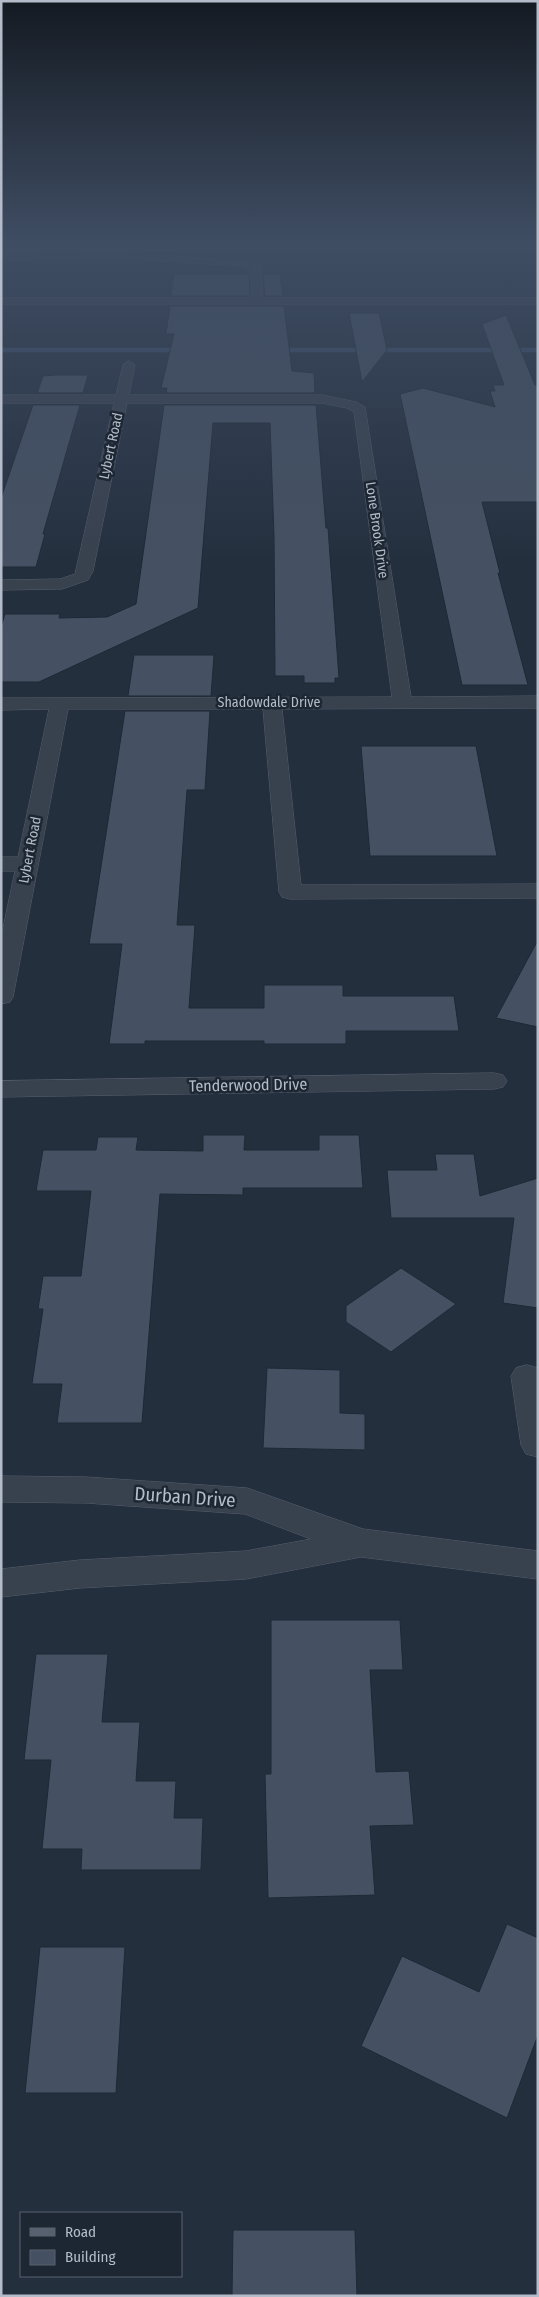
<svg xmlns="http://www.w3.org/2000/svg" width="539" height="2297" viewBox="0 0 539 2297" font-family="'Fira Sans Condensed',sans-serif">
<rect width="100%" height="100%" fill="#242f3e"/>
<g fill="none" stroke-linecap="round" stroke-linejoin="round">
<!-- stream -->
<path stroke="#394c67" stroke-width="4.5" d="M1 350H184
M275 350H538"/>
</g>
<!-- building -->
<path fill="#455162" stroke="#1f2835" d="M174 274H249L250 296H171Z
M263 274H280L283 296H265Z
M170 306H284L292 371 314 373 315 393H166L167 388H161L174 334H166Z
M349 313H379L387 350 362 382Z
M506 315 535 385H538V502H482L500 573H498L528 685H462L400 394 423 388 495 407 490 391H495L493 385H504L482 324Z
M56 375H88L83 393H37L43 376Z
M33 405H80L43 534H45L36 567H1V498Z
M164 405H316L326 528H328L339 678H335V683H304V676H275L274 536 270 423H213L198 608 39 682H1V627L5 614H60L59 618 107 617 136 604Z
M134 655H214L211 696H128Z
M125 711H210L205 790H187L177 925H195L189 1008H264V985H343V996H454L459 1031H346V1044H264V1041H145V1044H109L122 944H89Z
M361 746H476L497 856H370Z
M538 940V1027L496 1018Z
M203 1135H245L244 1150H319V1135H359L363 1188H243V1195L160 1194 142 1423H57L62 1384H32L43 1309H38L43 1276H81L91 1191H36L43 1150H96L98 1137H138L136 1150 203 1151Z
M435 1154H474L480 1196 538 1178V1308L503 1303 514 1218H391L387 1170H437Z
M401 1268 456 1304 391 1352 346 1322V1306Z
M267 1368 340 1370V1413L365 1414V1450L263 1448Z
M271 1620H400L403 1670H370L376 1772 409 1771 414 1825 370 1826 375 1895 268 1898 265 1774H271Z
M36 1654H108L102 1722H140L136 1781H176L174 1818H203L201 1870H81L82 1849H42L51 1760H24Z
M507 1924 538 1938V2035L507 2118 361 2046 402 1956 479 1992Z
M40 1947H125L116 2093H25Z
M233 2230H355L357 2296H232Z"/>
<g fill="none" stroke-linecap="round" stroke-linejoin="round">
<!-- minor casing -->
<g stroke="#565f6c" stroke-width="1">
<path id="minor" d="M126 253 248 261 261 267 263 298H538V304H1V298H252L251 269 243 266 126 259 1 260V254Z
M129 361 135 365 129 395H322L356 402 365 407 411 697 538 696V708L282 709 301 885 538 884V898L290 899 282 897 279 892 263 709H68L13 997 10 1002 1 1004V938L15 871H1V857H18L49 709 1 710V698L392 697 354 412 347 408 322 403H127L93 571 88 580 62 589 1 590V580L60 579 75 574 114 403H1V395H116L123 365Z
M494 1073 503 1075 507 1081 503 1087 494 1089 1 1097V1081Z
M527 1365 538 1368V1457L526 1454 521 1445 511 1376 516 1368Z
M1 1476 86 1477 247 1488 363 1529 538 1551V1579L361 1557 246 1579 80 1588 1 1597V1569L80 1560 246 1551 311 1539 245 1514 86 1503 1 1502Z"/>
</g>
<!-- major casing -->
<g stroke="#414a57" stroke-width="1">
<path id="major" d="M1 246H538V252H1Z"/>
</g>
<!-- minor -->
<use href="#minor" fill="#38414e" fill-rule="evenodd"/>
<!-- major -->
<use href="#major" fill="#56606e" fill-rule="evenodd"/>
</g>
<!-- sky -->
<linearGradient id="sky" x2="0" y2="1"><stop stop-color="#141a22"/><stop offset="0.43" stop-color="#3f4d63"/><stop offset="1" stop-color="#3f4d63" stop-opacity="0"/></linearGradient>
<rect width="539" height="563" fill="url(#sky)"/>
<g text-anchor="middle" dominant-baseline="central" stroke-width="5" stroke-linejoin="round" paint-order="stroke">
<!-- far-street labels -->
<g font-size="14" fill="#b4bcc9" stroke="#1d2633">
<text transform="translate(111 446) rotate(-78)">Lybert Road</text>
<text transform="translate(377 530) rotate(82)">Lone Brook Drive</text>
<text x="269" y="702">Shadowdale Drive</text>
<text transform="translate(30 850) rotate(-79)">Lybert Road</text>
</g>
<!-- street labels -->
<g font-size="16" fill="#b4bcc9" stroke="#1d2633">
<text transform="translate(248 1085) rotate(-1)">Tenderwood Drive</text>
</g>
<!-- near-street labels -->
<g font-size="19" fill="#b4bcc9" stroke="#1d2633">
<text transform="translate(185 1497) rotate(4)">Durban Drive</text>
</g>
</g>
<!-- border -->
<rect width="539" height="2297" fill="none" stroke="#b4bcc9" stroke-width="5"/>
<!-- legend -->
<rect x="20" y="2212" width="162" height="65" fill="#1d2633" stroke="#59626f"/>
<rect x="30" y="2228" width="25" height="8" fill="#56606e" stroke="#59626f"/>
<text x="65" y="2237" font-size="15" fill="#b4bcc9">Road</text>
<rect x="30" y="2250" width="25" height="15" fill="#455162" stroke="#59626f"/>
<text x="65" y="2262" font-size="15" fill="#b4bcc9">Building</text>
</svg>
